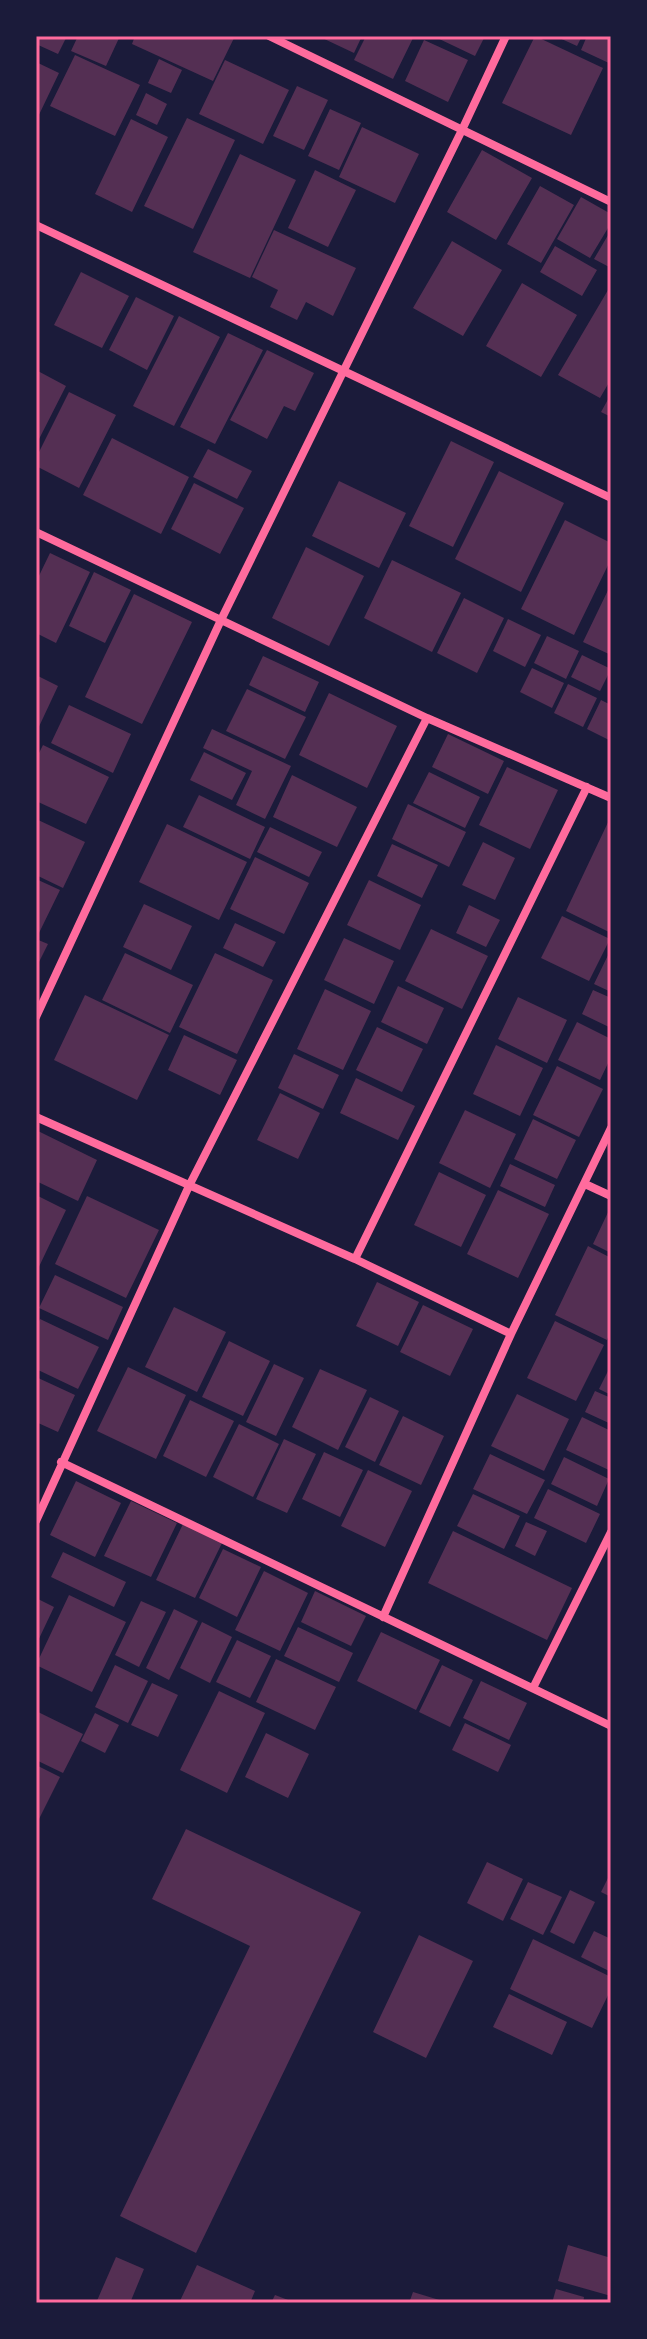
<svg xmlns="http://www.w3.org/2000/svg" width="647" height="2339" viewBox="0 0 647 2339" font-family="Signika,sans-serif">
<rect width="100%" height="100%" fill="#1b1b3a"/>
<!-- building -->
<path fill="#542f53" d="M36 36H67L58 54 36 44Z
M78 36H120L106 66 71 51Z
M135 36H235L213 81 132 44Z
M318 36H362L354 53Z
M366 36H414L393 79 354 60Z
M433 36H485L475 56Z
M535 36 603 68 571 135 502 103Z
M555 36H582L577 46Z
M587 36H611V64L581 50Z
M424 40 468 60 448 102 405 81Z
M75 55 140 85 115 136 50 106Z
M159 59 182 70 171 93 148 83Z
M225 60 289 90 263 144 199 114Z
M36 62 59 73 36 121Z
M297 86 328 100 304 150 273 136Z
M146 93 167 104 157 125 136 115Z
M330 109 361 123 339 170 308 156Z
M187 118 235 140 193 229 144 206Z
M131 119 168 137 132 212 95 194Z
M362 127 419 154 395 203 339 177Z
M482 150 532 178 496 240 447 212Z
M240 154 296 180 250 278 193 252Z
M315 170 356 190 328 247 288 228Z
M540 186 574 205 541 263 507 244Z
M581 197 611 214V223L590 258 557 239Z
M274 230 356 268 333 316 306 302 297 320 270 307 278 290 252 277Z
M611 230V268L594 259Z
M452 241 502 270 463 336 413 308Z
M555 246 597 270 582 296 540 272Z
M81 272 129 296 102 348 54 325Z
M522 283 577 315 541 377 486 346Z
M608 290 611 292V379L600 398 558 375Z
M136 297 174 316 147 370 109 350Z
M179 316 220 337 174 426 133 406Z
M228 333 263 350 215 444 180 427Z
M267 350 314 373 295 411 284 406 267 439 230 420Z
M36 370 66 386 36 445Z
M69 392 116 415 79 488 36 466V458Z
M611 394V417L601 412Z
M112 438 189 477 161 534 83 495Z
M451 441 494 462 453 547 409 526Z
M208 449 252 471 237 499 193 477Z
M499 471 564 503 521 592 455 559Z
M339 481 406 513 379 568 312 536Z
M194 483 244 508 220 554 171 529Z
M565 520 611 543V559L574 635 521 609Z
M306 547 364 576 329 646 272 618Z
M50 553 90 572 56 643 36 633V582Z
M392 560 461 593 432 652 364 618Z
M94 572 131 590 105 643 69 626Z
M611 584V655L583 642Z
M134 594 192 622 142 724 85 697Z
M464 598 504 618 477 673 437 653Z
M508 619 541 635 525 667 493 651Z
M547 636 579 651 566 679 534 663Z
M582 655 611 669 600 691 571 677Z
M263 656 319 682 305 712 249 685Z
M532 668 564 683 552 708 520 692Z
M36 675 58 686 36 733Z
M568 684 597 698 583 727 554 713Z
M247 689 306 717 285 759 226 731Z
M329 693 397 726 367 788 299 755Z
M601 700 611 705V741L587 729Z
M69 705 131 734 113 773 51 743Z
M212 729 291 766 265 819 236 805 252 771 203 748Z
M448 734 504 761 488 794 432 767Z
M43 745 109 777 86 824 36 801V759Z
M204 752 246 773 232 800 190 780Z
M507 767 558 790 530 849 479 825Z
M429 772 480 797 465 828 413 803Z
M292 775 357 807 337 847 273 817Z
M199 795 265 827 250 859 183 827Z
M408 804 466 832 449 867 392 839Z
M611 816V927L609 932 566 911Z
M36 819 85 842 63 888 36 875Z
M167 824 247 862 219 920 139 882Z
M270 827 322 852 309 877 257 852Z
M483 842 515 858 495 900 462 885Z
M392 844 438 865 422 898 377 876Z
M255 857 309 883 284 934 230 909Z
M36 879 60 890 38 935 36 934Z
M369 880 421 905 400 950 347 925Z
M144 904 192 926 171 970 123 947Z
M469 905 500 920 486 947 456 933Z
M562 916 610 939 589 981 541 958Z
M235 923 276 942 263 967 223 948Z
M431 929 488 956 462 1009 405 981Z
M344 938 394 961 374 1004 324 980Z
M36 939 48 944 36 968Z
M611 949V992L594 984Z
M125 953 193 985 170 1033 102 1000Z
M215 953 273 980 237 1054 179 1027Z
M398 986 444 1008 427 1044 381 1022Z
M325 989 371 1011 343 1070 297 1049Z
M593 990 611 998V1028L582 1014Z
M85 995 169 1035 137 1100 54 1060Z
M518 997 567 1020 547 1063 498 1039Z
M577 1022 611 1039V1057L600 1080 558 1060Z
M377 1027 423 1049 402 1092 356 1070Z
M184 1035 237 1060 220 1095 168 1070Z
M496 1045 543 1068 520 1116 473 1094Z
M294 1054 339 1075 323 1109 278 1088Z
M557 1066 603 1089 579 1137 533 1115Z
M356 1078 415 1106 398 1140 340 1113Z
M280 1093 320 1113 298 1159 257 1140Z
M465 1110 516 1134 490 1188 439 1163Z
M533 1119 576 1140 557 1179 514 1159Z
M38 1131 97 1160 78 1201 36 1181Z
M510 1164 555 1185 545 1207 500 1186Z
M439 1172 486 1195 461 1247 414 1225Z
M498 1190 549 1214 518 1278 467 1254Z
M36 1195 66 1210 36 1273Z
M87 1196 159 1230 126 1298 55 1264Z
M611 1206V1253L593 1244Z
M588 1246 611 1258V1330L607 1340 555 1315Z
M55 1275 123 1307 108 1340 39 1308Z
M377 1282 419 1302 398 1346 356 1326Z
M423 1305 473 1329 450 1376 400 1352Z
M174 1307 226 1332 197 1392 145 1367Z
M40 1319 99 1347 78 1389 36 1369V1327Z
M555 1321 604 1345 576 1401 527 1378Z
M229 1341 270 1361 243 1416 202 1397Z
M274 1364 304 1378 276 1436 246 1422Z
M611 1365V1395L599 1389Z
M128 1367 186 1395 156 1459 97 1431Z
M320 1369 367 1390 338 1450 292 1427Z
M36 1377 75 1395 58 1432 36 1422Z
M595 1391 611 1398V1424L585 1412Z
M517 1394 569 1419 544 1471 491 1446Z
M370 1397 399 1411 375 1462 345 1447Z
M190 1400 234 1421 206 1477 163 1456Z
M403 1416 444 1436 421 1485 379 1465Z
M582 1417 611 1431V1471L566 1450Z
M239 1424 279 1444 253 1497 213 1477Z
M284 1439 316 1454 287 1513 256 1499Z
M324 1452 363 1470 340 1517 302 1499Z
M490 1454 545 1480 527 1514 473 1489Z
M564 1457 609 1479 597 1506 551 1484Z
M368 1470 412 1491 385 1547 341 1526Z
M76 1481 121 1503 95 1557 50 1535Z
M548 1489 600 1514 586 1543 534 1518Z
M473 1494 520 1516 504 1549 457 1526Z
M131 1501 177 1523 151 1577 104 1556Z
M526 1522 547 1531 535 1556 515 1546Z
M183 1524 222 1543 195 1598 156 1580Z
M453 1531 572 1588 547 1640 428 1583Z
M223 1549 261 1567 237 1617 199 1598Z
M63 1552 126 1582 114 1607 51 1577Z
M264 1571 308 1593 280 1651 235 1630Z
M315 1591 366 1616 351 1646 301 1622Z
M69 1595 126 1622 92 1692 36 1665Z
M36 1598 54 1607 36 1645Z
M141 1601 166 1612 139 1667 115 1655Z
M174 1609 198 1621 169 1680 146 1668Z
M202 1622 232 1637 210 1683 180 1668Z
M298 1627 353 1653 339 1682 284 1656Z
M381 1632 440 1660 416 1710 357 1681Z
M237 1640 271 1656 250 1698 216 1682Z
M276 1659 336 1687 315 1730 256 1702Z
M115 1665 148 1681 128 1723 95 1707Z
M442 1665 473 1680 450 1727 419 1712Z
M481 1681 527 1703 509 1740 463 1718Z
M152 1683 178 1695 158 1737 131 1725Z
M219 1691 265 1713 227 1793 180 1770Z
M36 1711 83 1734 63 1773 36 1760Z
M95 1713 119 1725 105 1753 81 1741Z
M465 1723 511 1745 498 1772 452 1750Z
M266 1733 309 1754 288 1798 245 1777Z
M36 1765 60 1777 36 1825Z
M186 1829 361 1912 196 2253 120 2216 250 1946 152 1899Z
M487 1862 523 1879 503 1921 467 1903Z
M611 1872V1897L601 1892Z
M528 1882 562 1897 543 1935 510 1919Z
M570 1890 595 1902 574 1944 550 1932Z
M594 1931 611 1939V1972L581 1957Z
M419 1935 473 1961 426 2058 373 2032Z
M533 1939 611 1977V1989L592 2028 510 1989Z
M509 1994 567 2022 552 2055 493 2027Z
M568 2245 611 2258V2296L558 2281Z
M116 2257 144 2269 130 2303H96Z
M197 2265 255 2291 250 2303H179Z
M556 2289 584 2297 583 2303H552Z
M413 2292 446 2302V2303H409Z
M275 2295 296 2303H271Z"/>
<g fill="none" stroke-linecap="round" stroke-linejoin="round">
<!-- minor -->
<path stroke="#ff6b9d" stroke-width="8" d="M269 36 611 202
M36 225 611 498
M36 532 427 718 611 798
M36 1017 221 620 462 130 506 36
M36 1117 355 1259 511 1334
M585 1184 611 1196
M355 1259 587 787
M61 1462 611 1726
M36 1521 189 1186 427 718
M383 1617 511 1334 611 1128
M533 1688 611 1532"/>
</g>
<!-- border -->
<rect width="647" height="2339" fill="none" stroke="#1b1b3a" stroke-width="76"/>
<rect x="38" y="38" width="571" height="2263" fill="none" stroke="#ff6b9d" stroke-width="3"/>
</svg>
